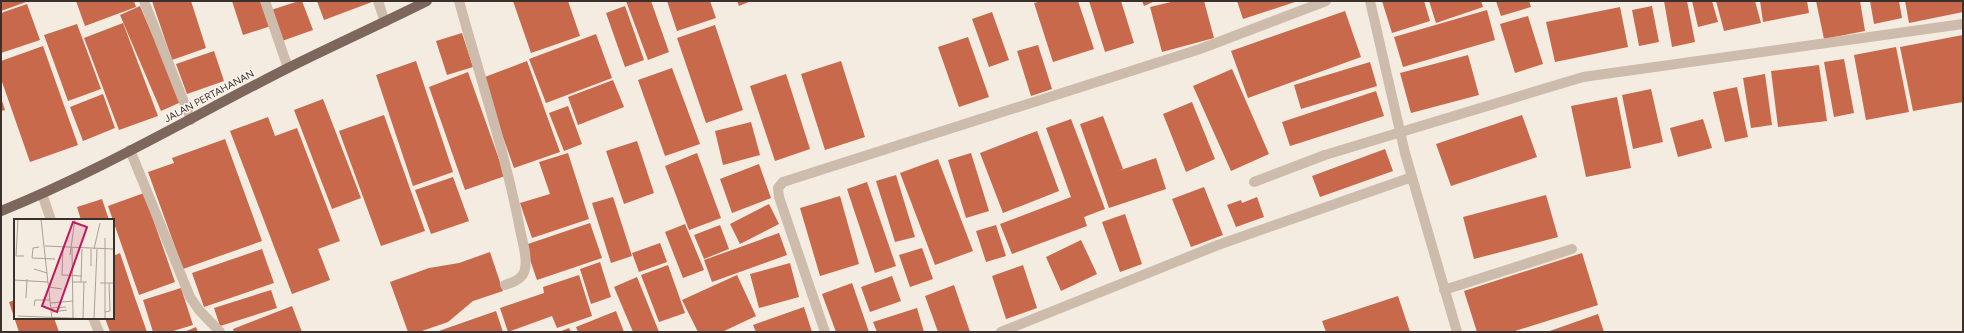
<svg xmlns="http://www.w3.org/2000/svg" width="1964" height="333" viewBox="0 0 1964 333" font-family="Figtree,sans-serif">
<rect width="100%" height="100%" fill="#f4ebe1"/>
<!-- building -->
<path fill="#c8694b" d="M1 1H29L1 11Z
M76 1H134L136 7 85 26Z
M152 1H191L206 48 172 60Z
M232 1H262L271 26 243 35Z
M299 1H302L313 30 282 41 271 10Z
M317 1H371L372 2 324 20Z
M513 1H568L580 36 531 53Z
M626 1H651L669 52 648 60Z
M667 1H710L716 18 677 31Z
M737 1H751L739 6Z
M1042 1H1078L1094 49 1053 62 1034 3Z
M1089 1H1121L1134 43 1105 52Z
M1142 1H1155L1144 6Z
M1175 1H1204L1214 38 1162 52 1150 7Z
M1237 1H1298L1243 19Z
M1382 1H1424L1430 21 1392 33Z
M1429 1H1481L1483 7 1436 23Z
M1496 1H1529L1531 7 1501 16Z
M1664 1H1687L1695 42 1672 47Z
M1692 1H1712L1718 22 1698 27Z
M1716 1H1755L1761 23 1724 31Z
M1760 1H1807L1809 13 1763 22Z
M1816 1H1860L1865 31 1824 39Z
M1870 1H1899L1902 18 1874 24Z
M1905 1H1963V12L1909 23Z
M27 4 40 40 1 53V13Z
M140 6 181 102 161 111 120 15Z
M625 6 644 60 625 67 606 13Z
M1652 6 1659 42 1639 46 1632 10Z
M1620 7 1628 47 1555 62 1546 22Z
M1487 10 1495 40 1403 67 1394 37Z
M1345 11 1361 57 1248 98 1231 51Z
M992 12 1009 60 989 67 972 19Z
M1528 16 1543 64 1515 73 1500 24Z
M123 23 158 116 119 130 84 38Z
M77 24 101 89 68 101 44 35Z
M715 25 743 110 706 123 677 38Z
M462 33 473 67 447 75 436 41Z
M596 34 612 78 546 103 529 59Z
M1963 35V102L1913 111 1900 47Z
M968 37 989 97 959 107 938 47Z
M1038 45 1052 89 1031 96 1017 51Z
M43 46 78 145 30 162 1 79V61Z
M1896 47 1909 112 1866 120 1854 55Z
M214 51 224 81 187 94 176 64Z
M1468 55 1479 95 1411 113 1400 73Z
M1844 59 1854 113 1834 117 1824 62Z
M416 61 453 172 413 186 376 75Z
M527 61 560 152 514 168 482 78Z
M841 61 865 137 825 150 801 74Z
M1370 62 1377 86 1301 109 1294 85Z
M1819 65 1827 121 1778 127 1771 71Z
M672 68 700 144 665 156 638 80Z
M1232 69 1269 154 1231 171 1193 86Z
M468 72 505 176 465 190 429 87Z
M786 74 810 149 775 161 750 86Z
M1765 74 1772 125 1751 128 1743 78Z
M613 80 624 107 578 125 568 97Z
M1737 87 1748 137 1725 142 1713 92Z
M1651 89 1663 142 1633 149 1622 95Z
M1376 91 1384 116 1290 146 1282 122Z
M103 94 115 128 83 141 70 107Z
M1617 97 1631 168 1586 177 1571 106Z
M1 98 5 110 1 111Z
M323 99 361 198 332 209 294 110Z
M1192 102 1215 159 1186 172 1163 114Z
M568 106 582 144 564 151 549 113Z
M384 115 425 231 381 246 339 131Z
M1522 115 1537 157 1451 186 1436 144Z
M1103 116 1123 169 1118 171 1156 158 1166 189 1109 208 1080 124Z
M268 117 275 136 297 128 340 241 318 249 330 280 292 294 230 131Z
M1071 119 1105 209 1084 217 1087 226 1012 254 1000 224 1071 197 1046 128Z
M1703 119 1712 148 1678 157 1670 128Z
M751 122 760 155 723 165 715 131Z
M1037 131 1059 191 1003 213 980 153Z
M225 139 262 241 183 269 148 172 174 163 172 158Z
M637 141 654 193 624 204 606 151Z
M1385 149 1393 171 1320 197 1312 176Z
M568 153 589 219 532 238 520 203 550 194 539 162Z
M697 153 721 218 689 230 665 166Z
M971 153 989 211 966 218 948 160Z
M938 159 973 251 935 265 900 173Z
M759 164 771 198 732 213 720 179Z
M896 175 915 237 895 242 876 181Z
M453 177 469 221 431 234 415 190Z
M867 182 896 266 875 273 847 189Z
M1204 187 1223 235 1191 247 1172 199Z
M144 193 175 282 139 295 108 206Z
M1546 195 1558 237 1474 259 1463 217Z
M840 196 859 264 820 276 800 208Z
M613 197 632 256 611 263 592 203Z
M1257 197 1264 217 1236 227 1227 205 1241 200 1242 203Z
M102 199 109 220H81L77 207Z
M769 204 779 224 740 244 730 224Z
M1125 214 1142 264 1120 272 1102 222Z
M590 223 602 258 537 280 525 245Z
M685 224 704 270 683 278 665 232Z
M720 225 729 249 704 259 694 235Z
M996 225 1006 256 986 262 976 231Z
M779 233 787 255 712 282 704 260Z
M1081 240 1097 274 1061 291 1046 257Z
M660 243 667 262 639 272 632 253Z
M922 248 933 279 910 287 899 255Z
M262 249 274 283 204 307 192 273Z
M490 252 503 291 473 301 448 322 419 332H408L390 282 429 268 459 263Z
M120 253 135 298 147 332H110L105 318H113V256Z
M1582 253 1598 305 1512 332H1477L1464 291Z
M600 262 611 297 591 304 580 269Z
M790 263 799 297 759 308 750 274Z
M668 265 685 313 659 322 641 275Z
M1023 265 1037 308 1006 319 992 276Z
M579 275 592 316 557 328 552 316 508 332 500 308 544 293 543 287Z
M737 275 756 316 722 332H698L682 300Z
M892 276 901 301 870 312 861 287Z
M637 277 659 332H633L614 287Z
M852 283 869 332H836L822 294Z
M954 285 970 332H938L925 296Z
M181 288 193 325 170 332H153L143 300Z
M271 290 277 308 220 326 214 308Z
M1398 296 1410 332H1326L1322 321Z
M15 300V318H54L59 332H19L9 302Z
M292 306 302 332H234L233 329Z
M804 307 812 332H756L753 325Z
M917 308 924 332H877L873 322Z
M496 311 503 332H436Z
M616 311 624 332H578L576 327Z
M1598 314 1604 332H1547Z
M196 327 198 332H184Z
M569 328 571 332H559Z"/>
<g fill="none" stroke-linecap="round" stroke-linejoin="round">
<!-- minor -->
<path stroke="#cdbbac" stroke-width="10" d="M144 1 191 120
M265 1 288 68
M378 1 385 22
M459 1C479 74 504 149 519 224 521 238 528 255 525 269 523 279 514 282 505 285
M1370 1 1405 153 1457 332
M130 150 190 297 199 310 220 332
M1254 182 1325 155 1583 77 1963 24
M42 194 51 220
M1444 290 1572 249
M93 318 99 332
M825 332 779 197 778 188 783 182 1200 49 1326 1
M1001 332 1218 245 1412 177"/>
<!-- major -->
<path stroke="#7d675c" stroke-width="10" d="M1 211C100 171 193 116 288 68 334 45 381 24 427 1"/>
</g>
<g text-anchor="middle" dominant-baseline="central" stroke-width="3" stroke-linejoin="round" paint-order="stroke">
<!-- street labels -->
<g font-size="10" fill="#3b302b" stroke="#fbf5ee">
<text transform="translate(209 96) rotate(-28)">JALAN PERTAHANAN</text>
</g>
</g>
<!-- overview -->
<g transform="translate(14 219)">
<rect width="100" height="100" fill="#f4ebe1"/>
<path fill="none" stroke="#aaa098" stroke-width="1" d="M4 0 2 37H10M27 0 38 100M31 27 100 30M25 28 19 29 18 39 41 40M49 28 48 56 68 57M58 29 59 99M80 30 86 4M56 36 61 0M77 47V30M20 50 33 54M0 61 34 63M58 63H73M67 63 68 30M86 64H100M35 68 48 70M12 79 13 60M37 84 59 82M20 87 21 81H36M37 89 52 88M38 93 53 91M91 93 96 92 95 64M4 97 79 100M69 99 70 63M80 100 83 30M91 100V19"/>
<path fill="#c2185b" fill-opacity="0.15" stroke="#c2185b" stroke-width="2" d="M59 3 73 8 43 93 28 87Z"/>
<rect width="100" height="100" fill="none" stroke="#3b302b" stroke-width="2"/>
</g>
<!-- border -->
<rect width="1964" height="333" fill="none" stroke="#3b302b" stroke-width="4"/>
</svg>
